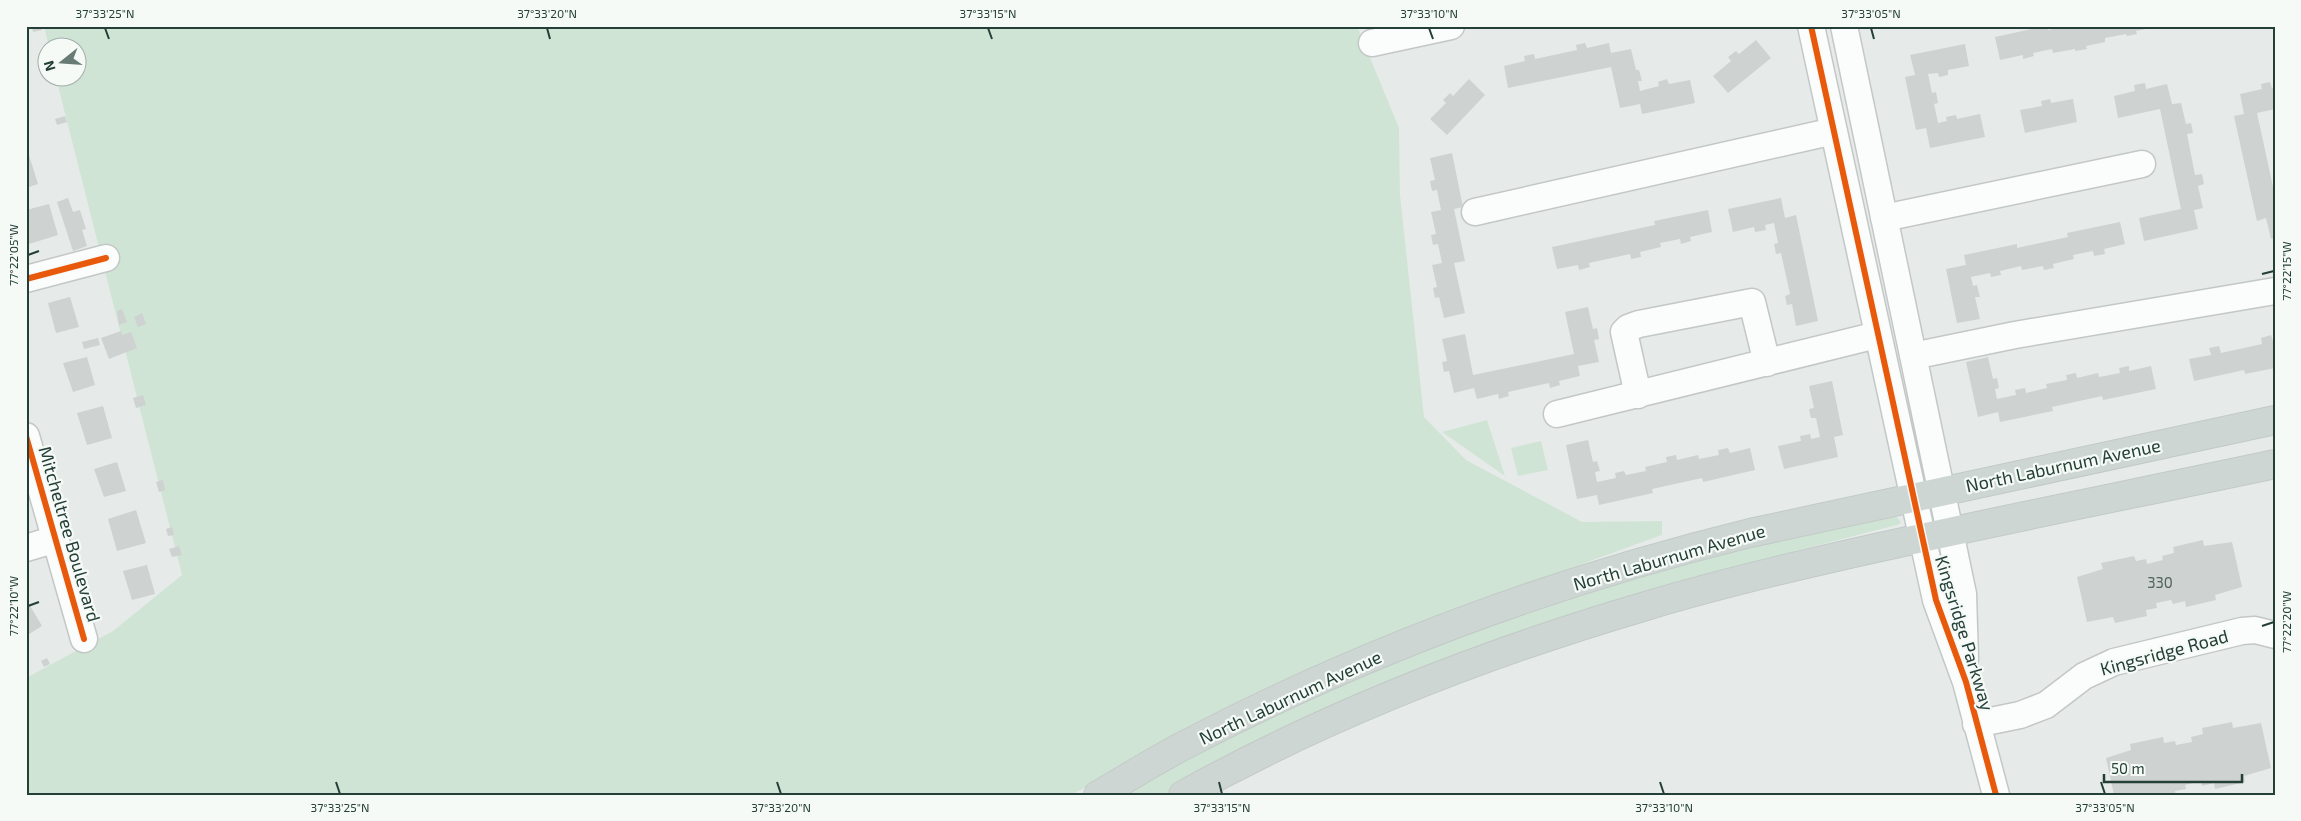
<svg xmlns="http://www.w3.org/2000/svg" width="2301" height="821" viewBox="0 0 2301 821" font-family="'Exo 2',sans-serif">
<rect width="100%" height="100%" fill="#e6ebe9"/>
<!-- green -->
<path fill="#d0e4d6" d="M44 26H1357L1399 128 1400 195 1424 417 1466 460 1582 522 1662 521V535L1496 595 1254 698 1071 795H31L26 784V678L113 631 182 575 56 78H78V48L49 47Z
M1487 420 1505 476 1442 432Z
M1541 441 1548 470 1518 476 1511 448Z
M1892 516 1898 518 1901 523 1897 525 1795 551 1176 787 1164 795H1119L1287 707 1426 648 1565 598 1736 550Z"/>
<!-- building -->
<path fill="#ced2d0" d="M32 26H42V30L33 32Z
M2046 26 2048 30 2067 26 2156 27 2136 31 2137 34 2127 36 2126 34 2105 38V42L2086 46 2087 49 2075 51V49L2053 53 2052 49 2033 53 2034 56 2023 59V55L2000 60 1995 37Z
M1756 40 1771 58 1728 93 1713 76 1731 61 1728 57 1736 51 1739 54Z
M1585 43 1587 48 1609 43 1611 53 1631 49 1636 70H1639L1642 81H1638L1640 91 1659 86 1658 82 1667 79 1669 84 1690 80 1695 103 1642 114 1640 104 1620 108 1611 67 1508 88 1504 66 1525 61 1524 56 1534 54 1535 59 1577 50 1576 45Z
M1965 44 1969 66 1948 70V75L1939 77 1938 73 1928 74 1932 93 1936 92 1938 103 1934 104 1938 123 1947 121 1946 117 1956 115 1957 119 1980 114 1985 137 1930 148 1926 128 1916 130 1905 77 1915 75 1910 55Z
M1469 79 1485 95 1447 135 1430 119 1446 103 1443 100 1450 93 1453 96Z
M2270 82 2272 88 2275 87V109L2257 113 2275 196V238L2271 239 2266 218 2257 221 2234 116 2244 114 2240 94 2262 89 2261 84Z
M2145 83 2146 89 2167 84 2172 104 2181 103 2186 124 2191 123 2193 133 2187 134 2195 175 2202 174 2204 184 2198 186 2203 208 2194 210 2198 229 2144 241 2139 218 2181 209 2160 109 2118 118 2114 96 2135 91 2134 85Z
M2050 99 2051 103 2073 99 2077 122 2025 133 2020 110 2042 106 2041 101Z
M65 116 67 122 57 125 55 119Z
M1452 153 1463 207 1454 209 1465 261 1454 263 1465 313 1444 318 1439 297 1435 298 1433 288 1437 287 1432 265 1442 263 1438 244 1433 245 1431 235 1436 234 1431 212 1441 210 1437 190 1432 191 1430 181 1435 180 1430 158Z
M29 155 38 184 26 188V156Z
M68 198 73 212 80 210 86 229 82 230 87 246 73 251 57 202Z
M1781 198 1785 218 1796 215 1818 321 1796 326 1792 304 1787 305 1785 296 1790 294 1781 253 1776 254 1774 244 1778 243 1774 223 1765 225 1766 230 1755 232 1754 227 1733 232 1728 209Z
M49 204 58 235 29 244 26 233V210Z
M1708 210 1712 232 1690 237 1691 241 1681 244 1680 239 1660 243 1661 247 1640 252 1641 257 1631 259 1630 254 1589 263 1590 267 1579 270 1578 265 1557 269 1552 247 1655 225 1654 221Z
M2120 222 2125 244 2104 249 2105 254 2094 256 2093 251 2073 255 2074 259 2053 264 2054 268 2044 270 2043 266 2022 270 2021 266 2000 271 2001 275 1991 277 1990 273 1971 277 1973 286 1977 285 1980 297H1975L1980 319 1957 323 1946 269 1966 265 1964 255 2017 244V248L2068 237 2067 233Z
M70 297 79 327 56 333 48 303Z
M1588 307 1593 329 1597 328 1599 339 1594 340 1599 362 1578 366 1580 376 1559 381 1560 385 1550 388 1549 383 1508 392 1509 396 1499 399 1498 394 1477 399 1474 388 1454 393 1449 371 1444 372 1442 362 1447 361 1442 339 1465 334 1473 375 1574 354 1565 312Z
M122 309 127 322 119 325 117 311Z
M142 313 146 324 138 327 134 317Z
M121 331 122 335 131 332 137 348 109 359 101 338Z
M2271 335 2273 341H2275V368L2245 374 2244 370 2194 381 2189 359 2211 355 2209 348 2219 346 2221 353 2262 344 2261 338Z
M98 338 100 345 84 349 82 342Z
M87 357 95 385 73 392 63 363Z
M1988 357 1993 379 1997 378 1999 388 1995 389 1997 399 2016 395 2015 390 2025 388 2026 393 2047 388 2046 384 2067 380 2066 375 2076 373 2077 378 2098 373 2099 377 2120 373 2119 368 2129 366V371L2151 366 2156 389 2103 400 2102 396 2052 407 2053 411 2000 422 1998 412 1978 417 1966 362Z
M1832 381 1843 435 1834 437 1838 457 1784 469 1778 446 1801 441 1800 436 1810 434 1811 439 1820 437 1816 418H1811L1809 409 1814 408 1809 386Z
M143 395 146 405 136 408 133 398Z
M103 406 112 438 87 445 77 413Z
M1588 440 1593 462 1597 461 1600 471 1595 472 1597 482 1616 478 1615 473 1624 471 1626 475 1646 471 1645 467 1667 462 1666 457 1676 455 1677 460 1698 455 1699 459 1719 455 1718 450 1728 448 1730 453 1750 448 1755 470 1703 482 1702 478 1652 489 1653 493 1599 505 1597 495 1577 499 1566 445Z
M117 462 126 491 104 497 94 469Z
M163 480 165 490 159 492 156 482Z
M136 510 146 543 117 551 108 519Z
M172 527 174 535 168 536 166 529Z
M2203 540 2204 546 2232 542 2242 587 2215 595 2216 600 2186 607 2185 601 2173 604 2171 600 2156 603 2157 608 2146 610 2147 616 2115 623 2113 617 2087 622 2077 577 2103 569 2101 563 2134 556 2136 561 2146 559 2147 564 2163 560 2162 556 2174 553 2173 547Z
M179 546 182 555 172 557 169 549Z
M147 565 155 594 132 600 123 571Z
M26 599 42 626 26 636Z
M47 658 50 664 44 667 41 661Z
M2232 722 2233 728 2261 723 2271 768 2244 776 2245 782 2215 789 2214 783 2202 786 2201 781 2185 785 2186 789 2175 791 2176 795H2114L2106 758 2131 750 2130 744 2163 737 2164 743 2175 741 2176 745 2192 742 2191 737 2203 734 2202 728Z"/>
<g fill="none" stroke-linecap="round" stroke-linejoin="round">
<!-- minor casing -->
<g stroke="#c3c8c6" stroke-width="29">
<path id="minor" d="M1811 26 1936 600 1966 682 1996 795
M1844 26 1963 594 1965 659
M1372 43 1451 26
M1475 212 1834 131
M1884 218 2142 164
M26 279 106 258
M1913 356 2015 335 2275 291
M1638 395 1624 332 1628 328 1639 324 1752 302 1767 363
M1557 414 1877 335
M26 436 84 639
M26 548 56 539
M1976 724 2020 715 2046 705 2084 676 2114 662 2242 631 2255 630 2275 635"/>
</g>
<!-- major casing -->
<g stroke="#c2cac7" stroke-width="30">
<path id="major" d="M1098 795C1126 779 1154 761 1183 746 1362 652 1554 581 1750 533L2275 420
M1183 795C1329 714 1486 653 1646 606 1732 580 1820 560 1908 541 2030 514 2153 490 2275 464"/>
</g>
<!-- minor -->
<use href="#minor" stroke="#fbfcfc" stroke-width="26"/>
<!-- major -->
<use href="#major" stroke="#ced6d4" stroke-width="28"/>
<!-- cycleway casing -->
<g stroke="#f5faf7" stroke-width="9">
<path id="cycleway" d="M1811 26 1936 600 1966 682 1996 795
M26 279 106 258
M26 436 84 639"/>
</g>
<!-- cycleway -->
<use href="#cycleway" stroke="#e8590c" stroke-width="6"/>
</g>
<!-- ticks -->
<path fill="none" stroke="#243f37" stroke-width="2" d="M105 28 109 39M547 28 550 39M988 28 992 39M1429 28 1433 39M1871 28 1874 39M28 255 39 251M2262 274 2274 271M28 606 39 602M2262 626 2274 622M336 782 340 794M777 782 781 794M1219 782 1222 794M1660 782 1664 794M2101 782 2105 794"/>
<g text-anchor="middle" dominant-baseline="central" stroke-width="4.5" stroke-linejoin="round" paint-order="stroke">
<!-- number labels -->
<g font-size="15" fill="#4f645e">
<text x="2160" y="582">330</text>
</g>
<!-- street labels -->
<g font-size="18" fill="#243f37" stroke="#f5faf7">
<text transform="translate(2063 465) rotate(-12)">North Laburnum Avenue</text>
<text transform="translate(70 534) rotate(74)">Mitcheltree Boulevard</text>
<text transform="translate(1669 557) rotate(-16)">North Laburnum Avenue</text>
<text transform="translate(1965 633) rotate(73)">Kingsridge Parkway</text>
<text transform="translate(2164 652) rotate(-15)">Kingsridge Road</text>
<text transform="translate(1290 697) rotate(-25)">North Laburnum Avenue</text>
</g>
</g>
<!-- border -->
<rect width="2301" height="821" fill="none" stroke="#f5faf7" stroke-width="55"/>
<!-- north arrow -->
<g transform="translate(62 62) rotate(253)"><circle r="24" fill="#f5faf7" stroke="#a1afaa"/>
<path d="M0-4L9 19L0 12L-9 19Z" fill="#687b75"/>
<text y="-8" font-size="14" font-weight="bold" text-anchor="middle" fill="#243f37">N</text>
</g>
<!-- scale -->
<path d="M2104 774v8h138v-8" fill="none" stroke="#243f37" stroke-width="2.5"/>
<text x="2111" y="774" font-size="15" fill="#243f37" stroke="#f5faf7" stroke-width="4" paint-order="stroke">50 m</text>
<rect x="28" y="28" width="2246" height="766" fill="none" stroke="#243f37" stroke-width="2"/>
<g font-size="12" text-anchor="middle" fill="#243f37">
<text x="105" y="18">37°33'25"N</text>
<text x="547" y="18">37°33'20"N</text>
<text x="988" y="18">37°33'15"N</text>
<text x="1429" y="18">37°33'10"N</text>
<text x="1871" y="18">37°33'05"N</text>
<text transform="translate(14 255) rotate(-90)" y="4">77°22'05"W</text>
<text transform="translate(2287 271) rotate(-90)" y="4">77°22'15"W</text>
<text transform="translate(14 606) rotate(-90)" y="4">77°22'10"W</text>
<text transform="translate(2287 622) rotate(-90)" y="4">77°22'20"W</text>
<text x="340" y="812">37°33'25"N</text>
<text x="781" y="812">37°33'20"N</text>
<text x="1222" y="812">37°33'15"N</text>
<text x="1664" y="812">37°33'10"N</text>
<text x="2105" y="812">37°33'05"N</text>
</g>
</svg>
